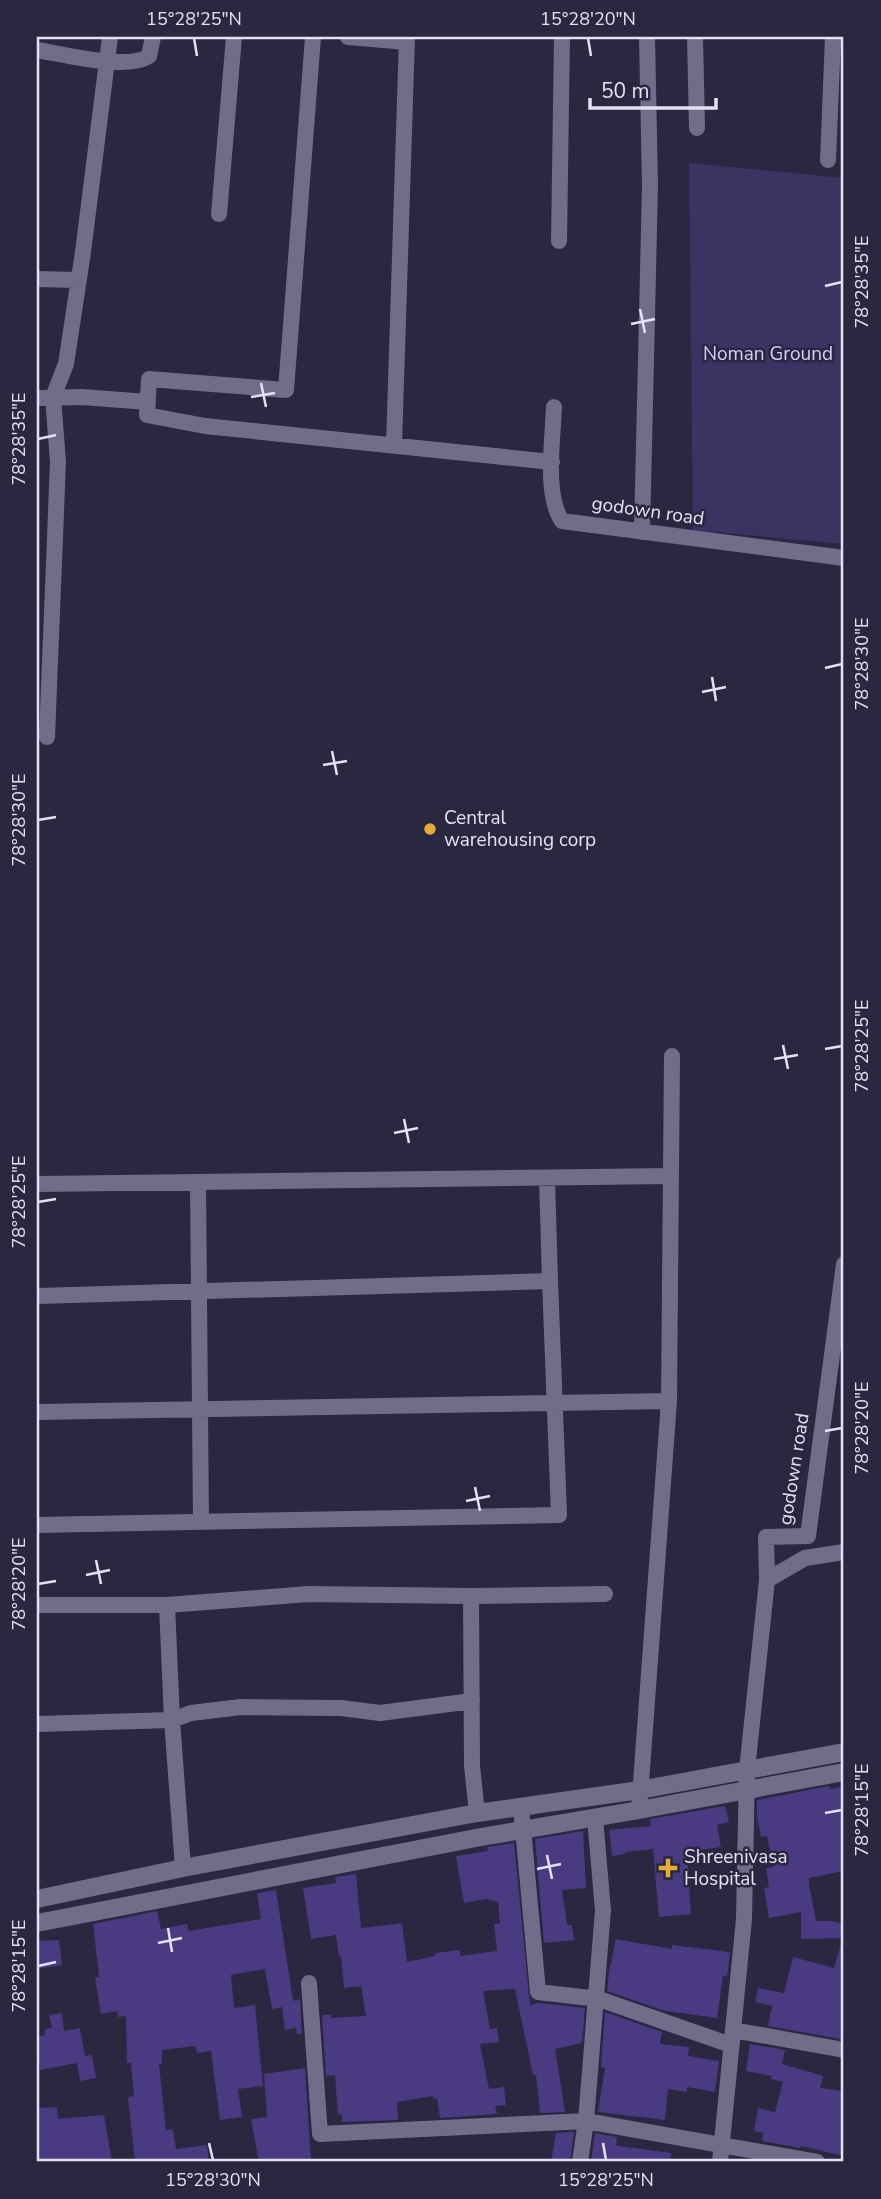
<svg xmlns="http://www.w3.org/2000/svg" width="881" height="2199" viewBox="0 0 881 2199" font-family="'Nunito Sans',sans-serif">
<rect width="100%" height="100%" fill="#2a2740"/>
<!-- green -->
<path fill="#3b3362" d="M689 163 844 178V544L693 530Z"/>
<!-- building -->
<path fill="#493a81" d="M829 1786 830 1789 844 1786V1871L809 1878V1884L816 1921H830L844 1924V1938L801 1939V1912L769 1918 764 1888 769 1887 766 1868 774 1867 767 1836 761 1837 757 1816V1800Z
M725 1806 729 1822 717 1825 721 1847 687 1852 691 1914 659 1917 653 1849 625 1852V1854L612 1856 609 1830 651 1826 650 1819Z
M583 1831 586 1888 562 1890 567 1925H572L574 1940 544 1943 535 1839Z
M514 1843 530 2005 539 2003 585 2008 582 2043 555 2049 565 2112 540 2113 536 2075H533L515 1989 483 1991 490 2029 497 2028 499 2042 480 2044 489 2089 504 2087 506 2105 495 2106 497 2114 440 2118 437 2098 434 2099 433 2096 397 2102 398 2120 342 2122V2114L338 2115 335 2075 326 2076 322 2015H331V2018L366 2016 361 1986 344 1988 341 1956 339 1957 336 1935 311 1939 303 1888 336 1883 335 1877 356 1874 361 1928 402 1923 407 1962 435 1956V1953L460 1950V1956L497 1951 494 1924 500 1923 498 1902 486 1899 464 1903 456 1856 488 1851 487 1847Z
M276 1890 293 2001 300 1999 302 2034H297L296 2028 285 2030 282 2007 272 2009 265 1969 231 1975 234 2008 255 2005 263 2086 238 2089 242 2117 220 2120 211 2051 197 2053 196 2046 162 2050V2064H159L166 2130 173 2129 176 2149 207 2145 209 2162H135L128 2097 134 2096 131 2063H127L126 2016 118 2017 117 2011 101 2014 95 1977H99L93 1924 157 1911 161 1929 187 1924 189 1931 261 1919 257 1893Z
M616 1939 672 1949V1945L730 1952 727 1977 723 1976 717 2018 665 2011 607 1991 609 1972Z
M59 1940 62 1965 37 1969V1941Z
M841 1944 844 1945V2022L841 2039 768 2026 772 2006 755 2002 758 1988 784 1993 793 1957 834 1968Z
M605 2012 662 2032 660 2044 689 2047 688 2056 719 2061 715 2092 687 2087V2092L668 2089 665 2120 598 2112 605 2068 601 2067Z
M62 2013 64 2031 80 2028 85 2056 92 2055 96 2078 80 2081 77 2063 40 2070 37 2037 45 2035V2029L52 2028 49 2015Z
M750 2044 785 2050 782 2064 823 2076 820 2088 844 2091V2156L801 2146 800 2148 762 2141 763 2133 754 2131 758 2108 775 2112 783 2082 771 2079 772 2076 746 2071Z
M305 2068 311 2162H259L251 2119 267 2117 264 2074Z
M57 2107 58 2119 104 2115 112 2162H37V2108Z
M574 2132 570 2162H551L556 2133Z
M595 2133 617 2137 616 2145 619 2146 671 2153 670 2162H591Z"/>
<g fill="none" stroke-linecap="round" stroke-linejoin="round">
<!-- street -->
<path stroke="#706d8a" stroke-width="16" d="M313 37 286 390 149 379 147 415 205 426 552 462
M348 37 407 42
M695 37 697 128
M37 50C63 54 127 71 149 56L153 37
M828 160 833 37
M219 214 234 37
M559 241 562 37
M37 279 78 280
M37 398 82 397 148 402
M554 407C553 439 544 494 562 521L844 558
M394 445 407 37
M642 532 650 185 647 37
M47 737 58 462 53 397 66 364 83 252 110 37
M547 1178 550 1281
M198 1182 201 1522
M37 1184 671 1176
M37 1296 550 1281 559 1515 37 1525
M37 1412 669 1401
M767 1580 805 1558 844 1552
M471 1596 605 1594
M37 1605H167L172 1720 183 1868
M167 1605 309 1594 471 1596 472 1766 477 1813
M37 1724 172 1720 191 1713 241 1707 341 1708 380 1713 472 1701
M521 1807 538 1992 599 1999 731 2045
M639 1810 669 1401 672 1056
M309 1983 320 2134 586 2121 817 2162
M733 2030 844 2050
M580 2162 586 2121 603 1910 595 1818
M720 2162 744 1919 747 1770 767 1580 766 1537 808 1536 844 1264"/>
<!-- secondary -->
<path stroke="#706d8a" stroke-width="18" d="M37 1899 183 1868 477 1813 640 1790 844 1752
M37 1923 481 1837 639 1810 844 1772"/>
</g>
<!-- ticks -->
<path fill="none" stroke="#e3e2f2" stroke-width="2.5" d="M194 38 197 56M588 38 591 56M825 286 842 282M640 309 645 333M631 324 655 319M261 383 266 407M251 397 275 393M38 439 56 435M825 668 842 664M712 677 716 701M702 692 726 687M332 751 337 775M323 765 347 761M38 820 56 817M783 1045 788 1069M825 1049 842 1046M774 1059 798 1055M404 1119 409 1143M394 1133 418 1128M38 1202 56 1199M825 1431 842 1428M475 1487 480 1511M466 1501 490 1496M96 1560 101 1584M86 1575 110 1570M38 1584 56 1581M825 1813 842 1810M547 1855 552 1879M537 1869 561 1864M168 1928 172 1952M158 1943 182 1938M38 1966 56 1962M209 2143 213 2160M603 2143 606 2160"/>
<!-- markers -->
<g fill="#e7ac37" stroke="#2a2740" stroke-width="2.5">
<circle cx="430" cy="829" r="7"/>
<path d="M664.5 1857.5h7v7h7v7h-7v7h-7v-7h-7v-7h7z"/>
</g>
<g text-anchor="middle" dominant-baseline="central" stroke-width="5" stroke-linejoin="round" paint-order="stroke">
<!-- park labels -->
<g font-size="19" fill="#d2cef8" stroke="#2a2740">
<text x="768" y="354">Noman Ground</text>
</g>
<!-- street labels -->
<g font-size="19" fill="#e3e2f2" stroke="#2a2740">
<text transform="translate(648 511) rotate(8)">godown road</text>
<text transform="translate(794 1469) rotate(-81)">godown road</text>
</g>
<!-- poi labels -->
<g font-size="19" fill="#e3e2f2" stroke="#2a2740" text-anchor="start">
<text x="444" y="818">Central<tspan x="444" dy="22">warehousing corp</tspan></text>
<text x="684" y="1857">Shreenivasa<tspan x="684" dy="22">Hospital</tspan></text>
</g>
</g>
<!-- border -->
<rect width="881" height="2199" fill="none" stroke="#2a2740" stroke-width="77"/>
<!-- scale -->
<path d="M590 98v10h126v-10" fill="none" stroke="#e3e2f2" stroke-width="3.5"/>
<text x="601" y="98" font-size="21" fill="#e3e2f2" stroke="#2a2740" stroke-width="5" paint-order="stroke">50 m</text>
<rect x="38" y="38" width="804" height="2122" fill="none" stroke="#e3e2f2" stroke-width="2.5"/>
<g font-size="18" text-anchor="middle" fill="#e3e2f2">
<text x="194" y="25">15°28'25"N</text>
<text x="588" y="25">15°28'20"N</text>
<text transform="translate(862 282) rotate(-90)" y="6">78°28'35"E</text>
<text transform="translate(19 439) rotate(-90)" y="6">78°28'35"E</text>
<text transform="translate(862 664) rotate(-90)" y="6">78°28'30"E</text>
<text transform="translate(19 820) rotate(-90)" y="6">78°28'30"E</text>
<text transform="translate(862 1046) rotate(-90)" y="6">78°28'25"E</text>
<text transform="translate(19 1202) rotate(-90)" y="6">78°28'25"E</text>
<text transform="translate(862 1428) rotate(-90)" y="6">78°28'20"E</text>
<text transform="translate(19 1584) rotate(-90)" y="6">78°28'20"E</text>
<text transform="translate(862 1810) rotate(-90)" y="6">78°28'15"E</text>
<text transform="translate(19 1966) rotate(-90)" y="6">78°28'15"E</text>
<text x="213" y="2186">15°28'30"N</text>
<text x="606" y="2186">15°28'25"N</text>
</g>
</svg>
